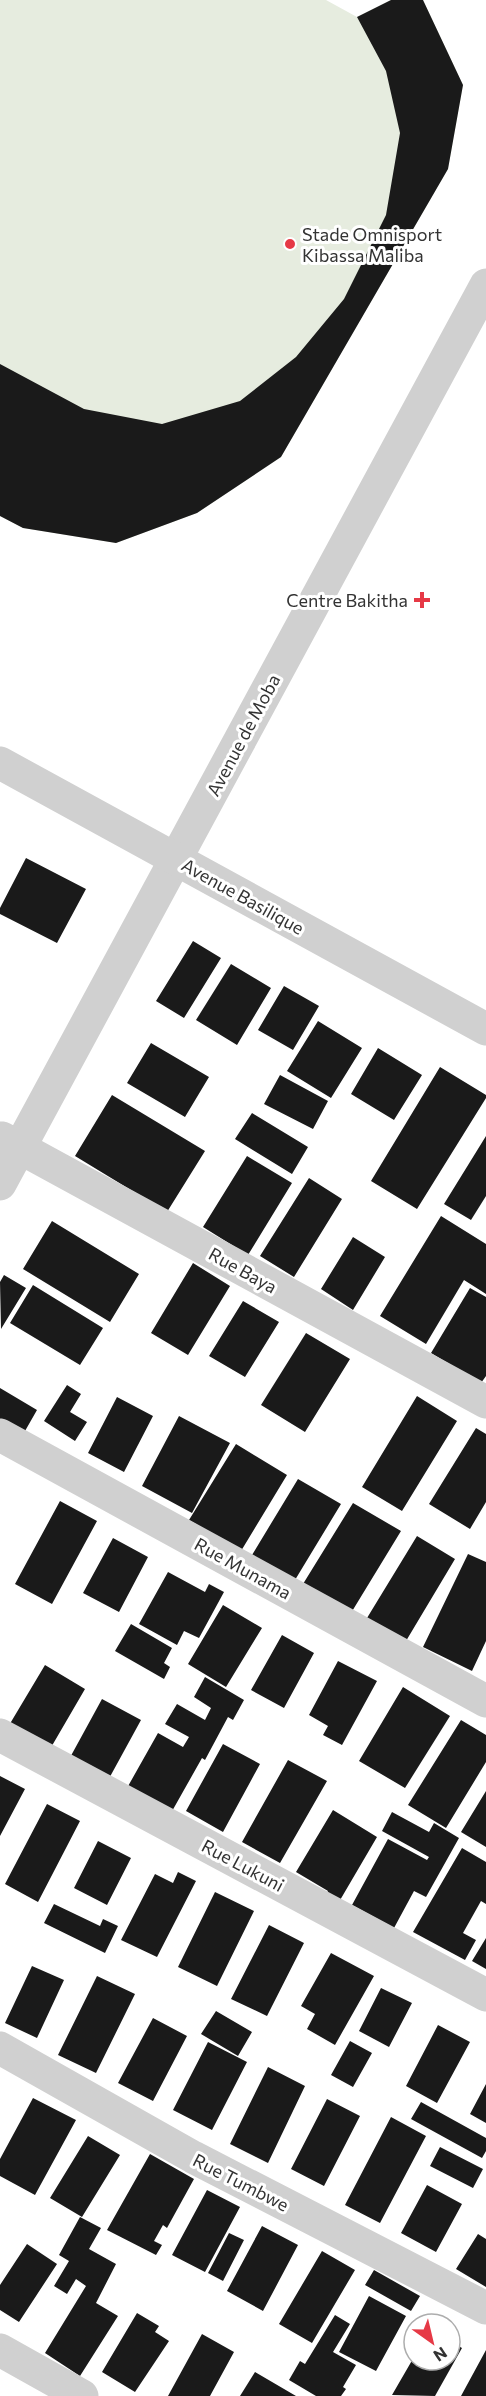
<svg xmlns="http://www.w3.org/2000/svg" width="486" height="2396" viewBox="0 0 486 2396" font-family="Commissioner,sans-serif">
<rect width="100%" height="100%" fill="#fff"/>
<!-- green -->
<path fill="#e6ecdf" d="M0 0H326L357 17 391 0H423L463 85 448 169 281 457 197 513 116 543 23 528 0 516Z"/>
<!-- building -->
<path fill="#1a1a1a" d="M391 0H423L463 85 448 169 281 457 197 513 116 543 23 528 0 516V364L84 409 162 424 240 401 296 357 344 299 386 215 400 133 386 71 357 17Z
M26 858 86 889 57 943 0 914V908Z
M193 941 221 958 184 1018 156 1001Z
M231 964 271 988 237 1045 196 1020Z
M284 986 319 1006 293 1050 258 1030Z
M318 1021 362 1048 331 1098 287 1071Z
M151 1043 209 1077 185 1117 127 1083Z
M378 1048 422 1075 394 1120 351 1094Z
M440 1067 486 1095V1098L417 1209 371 1181Z
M280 1075 328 1101 313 1129 264 1104Z
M112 1095 205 1151 167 1212 75 1156Z
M252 1113 308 1147 292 1174 235 1139Z
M486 1136V1196L471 1220 444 1204Z
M247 1156 292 1183 248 1255 203 1227Z
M309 1178 342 1199 294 1277 260 1256Z
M441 1216 486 1244V1294L464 1280 426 1344 380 1316Z
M52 1221 139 1274 110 1322 23 1269Z
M353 1237 385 1257 353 1310 321 1289Z
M193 1263 230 1286 188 1355 151 1333Z
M4 1275 26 1288 1 1329 0 1282Z
M33 1285 103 1328 80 1365 10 1323Z
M470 1288 486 1297V1376L481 1383 431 1353Z
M243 1301 279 1322 245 1377 209 1356Z
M306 1333 350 1359 305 1432 261 1405Z
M67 1385 81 1394 70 1412 87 1422 75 1441 44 1421Z
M0 1388 37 1410 25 1431 0 1425Z
M417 1396 457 1421 402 1511 362 1487Z
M117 1397 153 1416 124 1472 88 1453Z
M179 1416 230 1443 192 1513 142 1486Z
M476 1428 486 1434V1502L470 1529 429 1504Z
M236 1444 287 1475 241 1551 189 1520Z
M298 1479 341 1504 295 1580 252 1555Z
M60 1501 97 1521 52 1604 15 1584Z
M353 1503 401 1531 351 1613 303 1584Z
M417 1536 455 1559 406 1641 367 1618Z
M113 1538 148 1557 119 1612 83 1593Z
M468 1554 486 1562V1641L472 1671 423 1647Z
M168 1572 205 1592 209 1584 224 1592 199 1638 184 1631 177 1645 139 1624Z
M223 1605 262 1628 226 1687 188 1664Z
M131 1624 172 1648 164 1663 170 1667 164 1679 115 1651Z
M282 1635 314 1653 284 1708 251 1690Z
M338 1661 377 1681 342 1745 323 1735 328 1726 309 1715Z
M45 1665 85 1689 46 1756 5 1732Z
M205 1677 244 1700 233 1720 228 1717 205 1760 202 1758 171 1813 127 1788 158 1733 183 1747 189 1737 165 1724 177 1704 205 1720 211 1708 194 1697Z
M403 1687 450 1716 405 1788 359 1761Z
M102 1699 141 1720 106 1784 67 1763Z
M461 1720 486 1735V1762L446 1828 408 1805Z
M223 1744 260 1764 223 1832 186 1811Z
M288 1760 327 1781 280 1863 242 1842Z
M0 1776 25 1789 0 1836Z
M486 1791V1847L461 1832Z
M47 1804 80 1821 38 1902 5 1884Z
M333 1810 377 1837 336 1907 323 1900 328 1891 296 1872Z
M392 1812 429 1832 434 1823 459 1838 426 1897 414 1891 394 1928 352 1905 388 1839 427 1860 429 1857 382 1831Z
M98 1841 131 1858 107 1905 74 1888Z
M462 1848 486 1862V1904L481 1901 463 1933 476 1940 465 1960 413 1932Z
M178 1872 196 1881 157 1957 121 1940 155 1874 173 1883Z
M215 1892 254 1911 217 1986 178 1967Z
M54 1904 100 1926 103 1919 118 1926 105 1953 44 1923Z
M269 1925 304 1943 267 2016 231 1999Z
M486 1938V1969L472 1961Z
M331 1953 374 1976 335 2045 307 2029 315 2014 301 2006Z
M32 1966 64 1980 37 2038 5 2023Z
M97 1976 135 1994 96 2073 58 2055Z
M381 1988 412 2003 389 2047 359 2031Z
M216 2011 252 2032 238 2056 201 2034Z
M153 2018 187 2036 153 2101 118 2083Z
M438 2025 470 2042 437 2103 406 2086Z
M350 2041 372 2053 353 2087 331 2075Z
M208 2042 247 2062 212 2130 173 2110Z
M268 2067 305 2086 268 2163 230 2144Z
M486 2084V2123L470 2114Z
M33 2098 76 2120 35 2195 0 2176V2159Z
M327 2099 360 2116 324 2186 291 2169Z
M421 2102 486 2138V2151L482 2158 411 2119Z
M391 2117 426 2136 380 2223 345 2205Z
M88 2136 120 2155 82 2217 50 2198Z
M440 2147 483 2169 473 2188 430 2166Z
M150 2154 194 2179 167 2228 163 2225 154 2241 162 2245 156 2255 107 2230Z
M427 2185 462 2204 436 2252 401 2233Z
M207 2190 240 2207 205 2272 172 2255Z
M80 2217 101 2228 89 2249 116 2264 96 2303 118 2316 80 2376 45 2353 86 2286 76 2279 67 2294 54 2286 69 2261 59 2255Z
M262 2226 298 2245 263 2311 227 2291Z
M229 2233 244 2240 223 2281 208 2273Z
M478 2234 486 2239V2287L456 2269Z
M27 2244 57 2264 19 2322 0 2310V2285Z
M322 2251 355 2270 312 2343 279 2324Z
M374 2270 420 2296 411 2311 365 2285Z
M369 2296 406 2316 376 2371 339 2352Z
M137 2313 159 2326 155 2332 169 2341 135 2392 102 2372Z
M335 2315 350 2324 333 2352 356 2365 343 2387 346 2389 341 2396H316L289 2380 300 2361 305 2364Z
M202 2334 234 2352 210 2396H168Z
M450 2341 462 2348 435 2396 392 2395 414 2357V2360H450Z
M486 2350V2396H461Z
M255 2372 296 2396H240Z"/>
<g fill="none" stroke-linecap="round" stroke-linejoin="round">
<!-- minor -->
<path stroke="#d0d0d0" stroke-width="33" d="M2 1138 486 1402
M0 1184 486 285
M0 1435 486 1701
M0 1735 486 1995
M0 2048 193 2157 486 2308
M0 2350 82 2396"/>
<!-- tertiary -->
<path stroke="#d0d0d0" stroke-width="33" d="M0 763 486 1029"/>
</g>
<!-- markers -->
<g fill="#e63946" stroke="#fff" stroke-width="2">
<circle cx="290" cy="244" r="6"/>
<path d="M419 591h6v6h6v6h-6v6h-6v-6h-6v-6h6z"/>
</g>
<g text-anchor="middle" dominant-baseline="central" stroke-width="6" stroke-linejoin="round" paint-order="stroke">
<!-- poi labels -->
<g font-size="18" fill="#333" stroke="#fff" text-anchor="start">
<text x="302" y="234">Stade Omnisport<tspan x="302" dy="21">Kibassa Maliba</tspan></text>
<text x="408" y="600" text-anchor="end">Centre Bakitha</text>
</g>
<!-- street labels -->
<g font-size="18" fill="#333" stroke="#fff">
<text transform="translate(243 735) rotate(-62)">Avenue de Moba</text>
<text transform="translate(243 896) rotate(29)">Avenue Basilique</text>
<text transform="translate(243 1270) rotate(29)">Rue Baya</text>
<text transform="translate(243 1568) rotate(29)">Rue Munama</text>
<text transform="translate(243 1865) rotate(28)">Rue Lukuni</text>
<text transform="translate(241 2182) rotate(27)">Rue Tumbwe</text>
</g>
</g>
<!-- north arrow -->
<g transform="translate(432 2342) rotate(146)"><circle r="28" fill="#ffffff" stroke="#adadad" stroke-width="1.5"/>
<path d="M0-4.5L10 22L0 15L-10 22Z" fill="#e63946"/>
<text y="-9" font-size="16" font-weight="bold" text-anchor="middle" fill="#333333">N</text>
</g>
</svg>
